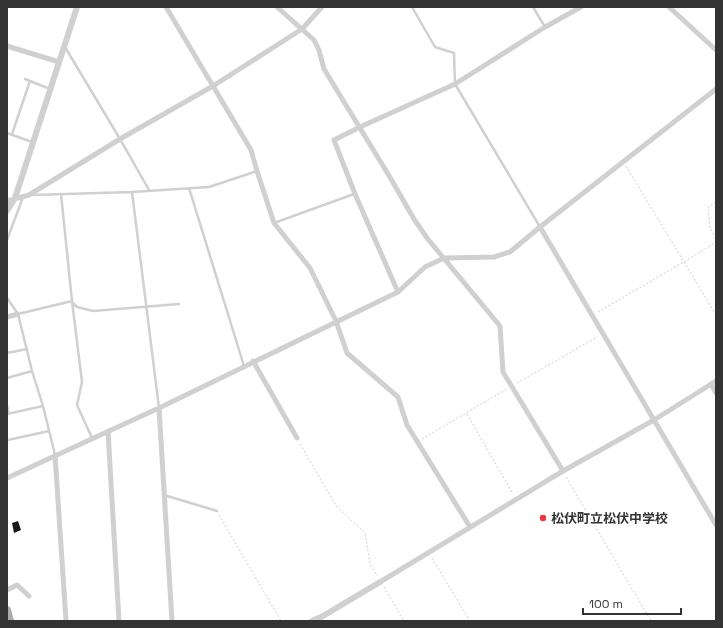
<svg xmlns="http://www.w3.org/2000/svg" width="723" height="628" viewBox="0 0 723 628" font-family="'Space Grotesk','Noto Sans JP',sans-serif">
<rect width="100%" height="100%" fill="#fff"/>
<!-- building -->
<path fill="#1a1a1a" d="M18 521 21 530 14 533 12 523Z"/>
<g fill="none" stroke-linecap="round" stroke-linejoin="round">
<!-- path -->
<path stroke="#cdcdcd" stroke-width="1" stroke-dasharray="2 2" stroke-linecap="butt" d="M626 166 716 315
M716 202 708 207 710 228 716 238
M598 312 684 262 716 242
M517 383 597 337
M467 414 513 494
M422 439 507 389
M300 444 337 507 365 533 370 564 377 576
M566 477 651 621
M219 515 281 621
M432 558 470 621
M384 587 404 621"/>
<!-- service -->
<path stroke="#d0d0d0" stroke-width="2.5" d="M412 7 435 47 454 53 455 84 540 227
M533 7 545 27
M65 47 120 139 149 190
M25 79 50 89
M7 133 32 142
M12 134 30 81
M189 188 244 366
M132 192 159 408
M32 195 132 192 209 187 257 171
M274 223 354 194
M7 240 23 197
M7 298 18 314 32 371 43 406 55 455
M72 301 82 382 77 405 92 438
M72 302 77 307 93 311 179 304
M18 314 72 301 61 194
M7 353 27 349
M7 378 32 371
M7 405 9 414
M7 414 43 406
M8 440 49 431
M164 495 217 511"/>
<!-- minor -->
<path stroke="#d0d0d0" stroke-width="5" d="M166 7 251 150 257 171 274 223 310 268 336 321 347 353 398 397 407 425 470 527
M277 7 314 40 319 50 324 69 391 179 414 219 427 238 500 326 503 372 563 471
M669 7 716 50
M7 46 59 62
M7 201 29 195 120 139 213 86 302 29 322 7
M540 227 716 525
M398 292 355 194 334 140 360 127 455 84 545 27 581 7
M7 317 18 314
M253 361 297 438
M711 384 716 393
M159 408 172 621
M108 431 119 621
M55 455 66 621
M7 478 159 408 398 292 425 267 444 258 494 257 510 252 540 227 716 89
M380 582 563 471 654 420 716 381
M7 590 17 585 29 596"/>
<!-- tertiary -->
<path stroke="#d0d0d0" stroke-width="6" d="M7 211 15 198 77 7
M312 621 323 616 380 582"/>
<!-- primary -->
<path stroke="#ababab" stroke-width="8" d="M7 610 10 621"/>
</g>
<!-- markers -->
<circle fill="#e63946" stroke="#fff" stroke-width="1.5" cx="543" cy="518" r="4"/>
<g text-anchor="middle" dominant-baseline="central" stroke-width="4" stroke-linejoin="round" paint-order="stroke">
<!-- poi labels -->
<g font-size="13" font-weight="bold" fill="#333" stroke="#fff" text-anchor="start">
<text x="551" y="518">松伏町立松伏中学校</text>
</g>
</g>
<!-- border -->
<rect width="723" height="628" fill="none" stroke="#333333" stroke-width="16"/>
<!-- scale -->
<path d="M583 608v6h98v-6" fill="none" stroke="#333333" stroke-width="2"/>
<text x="589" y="608" font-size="12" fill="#333333" stroke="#ffffff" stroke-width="3" paint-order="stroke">100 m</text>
</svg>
